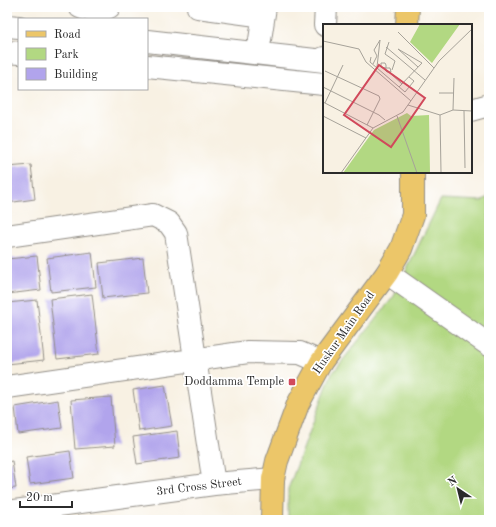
<svg xmlns="http://www.w3.org/2000/svg" width="496" height="527" viewBox="0 0 496 527" font-family="'Old Standard TT',serif">
<rect width="100%" height="100%" fill="#fff"/>
<filter id="ink" filterUnits="userSpaceOnUse"><feTurbulence type="fractalNoise" baseFrequency=".025" numOctaves="2"/><feDisplacementMap in="SourceGraphic" scale="8" xChannelSelector="R" yChannelSelector="G"/><feConvolveMatrix kernelMatrix="1 2 1 2 8 2 1 2 1" color-interpolation-filters="sRGB"/></filter>
<filter id="wash" filterUnits="userSpaceOnUse"><feTurbulence type="fractalNoise" baseFrequency=".012" numOctaves="4" result="noise"/><feDisplacementMap in="SourceGraphic" scale="16" xChannelSelector="R" yChannelSelector="G"/><feGaussianBlur stdDeviation="0.9" result="paint"/><feColorMatrix in="noise" values="0 0 0 0 0 0 0 0 0 0 0 0 0 0 0 0 0 1.4 0 .05"/><feComposite in="paint" operator="in"/></filter>
<g filter="url(#wash)">
<rect width="100%" height="100%" fill="#f8f1e3"/>
<!-- green -->
<path fill="#b2d882" stroke="#6e8256" d="M489 196V520H288V489L331 375 394 296 441 199 482 201Z"/>
<g id="blocks">
<!-- building -->
<path fill="#b1a4ec" d="M31 165 35 199 7 203V167Z
M92 252 96 287 51 292 47 258Z
M37 256 41 290 7 294V259Z
M143 258 147 293 103 298 99 263Z
M92 294 99 354 57 359 50 299Z
M37 300 44 360 7 364V303Z
M165 385 172 426 139 431 133 390Z
M111 397 115 446 75 449 71 400Z
M58 400 62 428 18 434 15 407Z
M177 431 180 458 137 464 133 437Z
M70 451 74 478 30 484 26 457Z
M12 461 16 488 7 489V462Z"/>
</g>
</g>
<g filter="url(#ink)">
<use href="#blocks" fill-opacity="0" stroke="#928e87" stroke-width="1"/>
<g fill="none" stroke-linecap="round" stroke-linejoin="round">
<!-- minor casing -->
<g stroke="#928e87" stroke-width="24">
<path id="minor" d="M80 7C89 11 99 13 109 7
M198 7 263 16
M325 25 326 7
M7 26 19 27
M147 41 324 61V58
M7 52 19 53
M258 53 265 7
M147 66 324 84
M471 110 489 105
M7 236 153 215 169 223 176 233 214 484
M387 273 489 345
M7 387 248 352 300 353 321 362
M7 512 214 484 273 479"/>
</g>
<!-- major casing -->
<g stroke="#928e87" stroke-width="24">
<path id="major" d="M407 25 408 7
M272 520 273 479 277 461 298 404 321 362 387 273 401 249 413 215V172"/>
</g>
<!-- minor -->
<use href="#minor" stroke="#fff" stroke-width="22"/>
<!-- major -->
<use href="#major" stroke="#ecc669" stroke-width="22"/>
</g>
</g>
<!-- markers -->
<rect fill="#d1495b" stroke="#fff" stroke-width="1.5" x="288" y="378" width="8" height="8" rx="2"/>
<g text-anchor="middle" dominant-baseline="central" stroke-width="3.5" stroke-linejoin="round" paint-order="stroke">
<!-- street labels -->
<g font-size="12" fill="#2b2b2b" stroke="#fff">
<text transform="translate(344 333) rotate(-55)">Huskur Main Road</text>
<text transform="translate(199 487) rotate(-7)">3rd Cross Street</text>
</g>
<!-- poi labels -->
<g font-size="12" fill="#2b2b2b" stroke="#fff" text-anchor="end">
<text x="284" y="382">Doddamma Temple</text>
</g>
</g>
<!-- overview -->
<g transform="translate(323 24)">
<rect width="149" height="149" fill="#f8f1e3"/>
<path d="M97 0H137L109 39 87 18ZM84 89 88 92 106 91 107 149H20L51 106Z" fill="#b2d882"/>
<path fill="none" stroke="#a6a299" stroke-width="1" d="M75 8 111 44M0 17 36 25 43 38 88 77M66 18 62 30 72 37 69 46M63 23 102 56M75 25 99 39 76 63M75 25 95 43M48 33 47 38 82 68 91 57 86 53M50 40 54 32 51 26 57 16M54 43 57 16M63 44H67L68 48H64L62 46 63 44V41L62 39H58V43L63 44M2 47 56 72 57 75 44 101M67 49 79 60M0 63 56 91 62 96M116 69H131M0 78 50 104M2 79 20 41M85 81 117 91 118 148M130 86 131 54M141 87 142 144M117 91 130 86 149 87M0 92 43 114M74 92 94 149M18 149 50 104 80 88 116 37 149 5"/>
<path fill="#d1495b" fill-opacity="0.15" stroke="#d1495b" stroke-width="2" d="M56 41 102 74 68 123 21 91Z"/>
<rect width="149" height="149" fill="none" stroke="#2b2b2b" stroke-width="2"/>
</g>
<!-- margin -->
<rect width="496" height="527" fill="none" stroke="#fff" stroke-width="24"/>
<!-- legend -->
<rect x="18" y="18" width="130" height="72" fill="#ffffff" stroke="#aaaaaa"/>
<rect x="26" y="31" width="20" height="6" fill="#ecc669" stroke="#aaaaaa"/>
<text x="54" y="38" font-size="12" fill="#2b2b2b">Road</text>
<rect x="26" y="48" width="20" height="12" fill="#b2d882" stroke="#aaaaaa"/>
<text x="54" y="58" font-size="12" fill="#2b2b2b">Park</text>
<rect x="26" y="68" width="20" height="12" fill="#b1a4ec" stroke="#aaaaaa"/>
<text x="54" y="78" font-size="12" fill="#2b2b2b">Building</text>
<!-- north arrow -->
<g transform="translate(458 489) rotate(325)" stroke="#ffffff" stroke-width="3" paint-order="stroke">
<path d="M0-3L7 15L0 10L-7 15Z" fill="#2b2b2b"/>
<text y="-6" font-size="11" font-weight="bold" text-anchor="middle" fill="#2b2b2b">N</text>
</g>
<!-- scale -->
<path d="M20 501v6h52v-6" fill="none" stroke="#2b2b2b" stroke-width="2"/>
<text x="26" y="501" font-size="12" fill="#2b2b2b" stroke="#ffffff" stroke-width="3" paint-order="stroke">20 m</text>
</svg>
